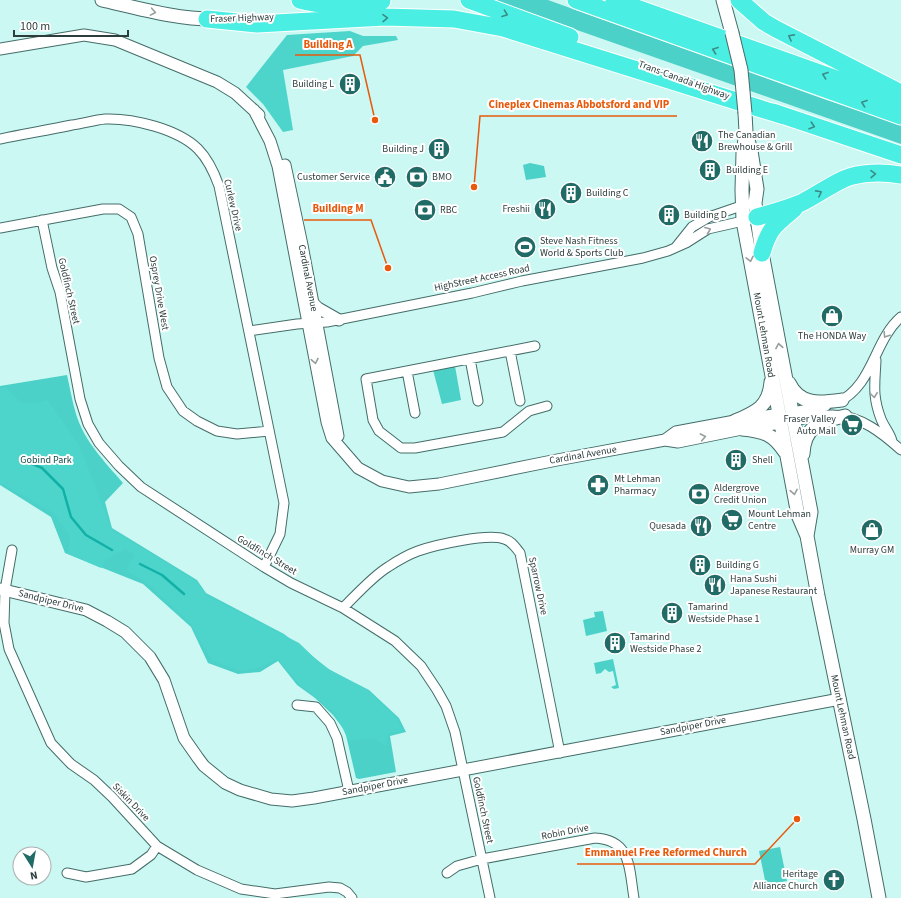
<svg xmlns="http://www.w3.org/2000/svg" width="901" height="898" viewBox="0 0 901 898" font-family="'Source Sans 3',sans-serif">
<rect width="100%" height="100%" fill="#cbf8f3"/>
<!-- green -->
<path fill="#4cd1c8" d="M492 0H548L821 98 901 125V144Z
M530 163 544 166 546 177 526 180 523 165Z
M455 366 461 400 442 404 433 370Z
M67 375C70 388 72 401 76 414 84 441 105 462 123 483L105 502 112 528 197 580 206 593 284 634 330 670 369 690 399 718 406 732 390 736 396 772 359 779 356 778 345 731 333 715 315 698 297 685 278 661 260 672 238 674 208 663 191 627 143 584 65 553 51 517 0 485V386Z
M603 611 607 631 586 636 583 620 595 617 594 612Z
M613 659 619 688 614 689 611 687 616 685 613 671 609 672 605 669 601 673 596 674 594 663Z
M780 847 787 881 766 885 759 851Z"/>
<!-- forest -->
<path fill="#4dd4cb" d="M350 31 363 36H396L398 40 363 46 353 56 283 70 293 130 283 132 263 104 246 87 287 35Z
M6 387 21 403 37 402 48 400 80 447 112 530 196 581 206 595 299 643 323 666 367 690 398 719 403 731 389 733 386 747 374 738 349 741 335 713 299 684 278 659 258 668 241 671 212 661 190 623 149 585 127 571 129 565 135 555 125 549 106 560 101 568 68 554 70 536 53 513 3 484H0V388Z"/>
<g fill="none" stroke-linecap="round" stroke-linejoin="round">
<!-- stream -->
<path stroke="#12b1a8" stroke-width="2.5" d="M21 459 42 468 63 489 71 517 86 535 112 550
M140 564 162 575 184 594"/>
<!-- minor casing -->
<g stroke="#446d69" stroke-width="11">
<path id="minor" d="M0 139C24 134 48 130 72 125 82 124 94 120 105 119 133 118 178 129 198 149 208 159 214 172 219 186L284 503 280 534 264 567
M42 220 52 268 60 292 80 399 88 424 99 443 119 466 141 487 264 567 291 583 343 608 395 641 421 666 437 690 446 706 455 732 490 898
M0 228 103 209H119L131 217 138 234 159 358 167 387 183 411 197 421 217 431 237 434 269 431
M676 247 692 227 709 217 741 206
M249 331 297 324 327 322 472 293 522 281 643 258 668 251 686 243 708 229 743 221
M535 346 366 379 373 420 379 431 401 448H415L503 432 529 411 547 406
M510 351 520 401
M470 359 478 401
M876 360C875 383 872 396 881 419 884 427 890 433 892 441
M407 371 415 413
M838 402C873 386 874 340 901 317
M792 412 826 406
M794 421C806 419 821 414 834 415 861 416 882 433 901 450
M12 550 5 590 4 623 9 649 51 743 71 764 94 780 112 797 157 846 197 870 241 889 275 894 329 887 340 888 347 892 352 898
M343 608C356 595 373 576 388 567 397 561 407 555 418 551 435 545 488 533 504 539 512 541 515 547 520 553L560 753
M297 705 316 707 330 723 337 738 349 791
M67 873 86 877 132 869 151 855 157 846
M447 873 457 866 482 859 595 838C632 840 629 869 634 898"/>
</g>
<!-- tertiary casing -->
<g stroke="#446d69" stroke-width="13">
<path id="tertiary" d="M0 49 84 35 115 40 217 82 235 93 259 115
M254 110 270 141 278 166 327 422 332 438 358 468 382 481 409 487 439 484 557 460 665 440 678 442 742 429 781 423
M285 165 302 245 338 436
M313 303 318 308 339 320
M665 440 676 432 735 421 779 414
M0 589 86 610 107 621 125 632 150 657 164 680 184 738 198 758 204 766 225 783 240 790 271 799 292 801 314 798C490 766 664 731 840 699"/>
</g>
<!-- secondary casing -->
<g stroke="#446d69" stroke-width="15">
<path id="secondary" d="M102 0C137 8 180 20 216 19
M723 0 732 33
M745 113 746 132 743 153 742 190 743 221 798 515 807 536 818 596 864 819 879 898
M748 140 751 151 757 189 755 203 762 253 811 512 807 536
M789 383C800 406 820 403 842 400
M735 421C757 412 769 406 771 382
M742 429C764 431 773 434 785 452
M803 454C804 426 821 421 845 416"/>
</g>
<!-- motorway casing -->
<g stroke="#fff" stroke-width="19">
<path id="motorway" d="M300 0C328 8 354 3 382 1
M469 0 570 37
M576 0 901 116
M614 0 901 102
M739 0 764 22 776 29 897 91
M207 19 257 24 385 17 454 19 503 28 784 116
M773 112 901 155
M757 217C772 213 786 209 801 203 815 196 829 186 844 179 860 172 883 172 901 175
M762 253C769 228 775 225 794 209"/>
</g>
<!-- minor -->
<use href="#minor" stroke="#fff" stroke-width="9"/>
<!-- tertiary -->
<use href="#tertiary" stroke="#fff" stroke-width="11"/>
<!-- secondary -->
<use href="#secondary" stroke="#fff" stroke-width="13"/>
<!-- motorway -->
<use href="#motorway" stroke="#4beee3" stroke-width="17"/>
<!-- secondary-bridge casing -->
<g stroke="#446d69" stroke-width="15" stroke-linecap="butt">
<path id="secondary-bridge" d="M732 33 741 70 745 113"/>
</g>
<!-- secondary-bridge -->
<use href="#secondary-bridge" stroke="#fff" stroke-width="13"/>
</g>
<!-- one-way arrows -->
<defs><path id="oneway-chevron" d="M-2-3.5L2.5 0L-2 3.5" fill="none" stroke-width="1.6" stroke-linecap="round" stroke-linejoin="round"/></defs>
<g stroke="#969e9e">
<use href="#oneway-chevron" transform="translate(153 12) rotate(10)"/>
<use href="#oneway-chevron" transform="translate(708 230) rotate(-21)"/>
<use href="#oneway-chevron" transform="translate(750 259) rotate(78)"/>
<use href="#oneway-chevron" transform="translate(886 335) rotate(122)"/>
<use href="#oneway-chevron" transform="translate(779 346) rotate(-100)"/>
<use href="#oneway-chevron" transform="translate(315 361) rotate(79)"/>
<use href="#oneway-chevron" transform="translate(874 395) rotate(83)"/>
<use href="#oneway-chevron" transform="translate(703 437) rotate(-11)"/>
<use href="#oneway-chevron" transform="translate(794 492) rotate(80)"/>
</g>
<g stroke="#3a8d87">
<use href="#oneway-chevron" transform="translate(505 14) rotate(20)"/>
<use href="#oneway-chevron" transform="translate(385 18) rotate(-1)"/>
<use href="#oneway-chevron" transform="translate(791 37) rotate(-152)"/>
<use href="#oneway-chevron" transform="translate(715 50) rotate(-160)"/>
<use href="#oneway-chevron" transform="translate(825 75) rotate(-160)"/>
<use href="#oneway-chevron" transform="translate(864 103) rotate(-160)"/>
<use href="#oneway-chevron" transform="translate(812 126) rotate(18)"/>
<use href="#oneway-chevron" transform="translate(873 174) rotate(-1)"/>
<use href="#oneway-chevron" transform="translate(819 193) rotate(-28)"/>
</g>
<!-- icons -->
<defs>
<g id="building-disc" transform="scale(1.15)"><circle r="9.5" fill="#216b66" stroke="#fff"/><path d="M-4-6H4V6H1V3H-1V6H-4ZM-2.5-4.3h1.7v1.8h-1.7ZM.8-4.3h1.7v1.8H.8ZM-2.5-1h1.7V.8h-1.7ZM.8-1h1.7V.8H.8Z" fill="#fff"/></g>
<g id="restaurant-disc" transform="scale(1.15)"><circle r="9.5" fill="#216b66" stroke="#fff"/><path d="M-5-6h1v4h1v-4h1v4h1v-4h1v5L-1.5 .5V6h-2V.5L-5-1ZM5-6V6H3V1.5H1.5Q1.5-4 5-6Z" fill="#fff"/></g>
<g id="civic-disc" transform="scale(1.15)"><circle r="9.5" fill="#216b66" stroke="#fff"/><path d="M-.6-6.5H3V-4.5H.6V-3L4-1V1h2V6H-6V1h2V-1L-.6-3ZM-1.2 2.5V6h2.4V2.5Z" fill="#fff"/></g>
<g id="bank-disc" transform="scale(1.15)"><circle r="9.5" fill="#216b66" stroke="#fff"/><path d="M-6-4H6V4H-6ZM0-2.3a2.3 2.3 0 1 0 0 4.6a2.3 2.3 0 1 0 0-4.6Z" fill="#fff"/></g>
<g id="stadium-disc" transform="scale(1.15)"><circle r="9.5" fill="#216b66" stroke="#fff"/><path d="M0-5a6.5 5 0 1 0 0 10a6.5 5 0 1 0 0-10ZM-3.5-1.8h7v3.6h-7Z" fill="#fff"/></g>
<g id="shop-disc" transform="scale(1.15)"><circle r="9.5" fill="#216b66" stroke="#fff"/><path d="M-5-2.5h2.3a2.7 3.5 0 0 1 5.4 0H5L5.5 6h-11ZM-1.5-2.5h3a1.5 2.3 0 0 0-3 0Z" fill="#fff"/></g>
<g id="supermarket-disc" transform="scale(1.15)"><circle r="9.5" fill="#216b66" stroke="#fff"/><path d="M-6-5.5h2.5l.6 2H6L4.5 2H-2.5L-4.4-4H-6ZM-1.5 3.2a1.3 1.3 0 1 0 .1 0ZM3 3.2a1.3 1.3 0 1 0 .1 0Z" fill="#fff"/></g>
<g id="pharmacy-disc" transform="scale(1.15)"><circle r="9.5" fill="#216b66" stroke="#fff"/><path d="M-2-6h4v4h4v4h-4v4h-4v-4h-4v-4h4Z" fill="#fff"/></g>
<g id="church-disc" transform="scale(1.15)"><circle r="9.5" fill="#216b66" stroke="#fff"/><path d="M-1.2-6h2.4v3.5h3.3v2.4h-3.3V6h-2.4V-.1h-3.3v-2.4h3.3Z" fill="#fff"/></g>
</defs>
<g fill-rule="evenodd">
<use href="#building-disc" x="350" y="84"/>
<use href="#restaurant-disc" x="702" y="141"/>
<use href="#building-disc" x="439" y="149"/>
<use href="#building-disc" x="710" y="170"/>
<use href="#civic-disc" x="385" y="177"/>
<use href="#bank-disc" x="417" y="177"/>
<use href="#building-disc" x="571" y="193"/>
<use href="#restaurant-disc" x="545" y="209"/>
<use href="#bank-disc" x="425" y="210"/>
<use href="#building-disc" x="669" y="215"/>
<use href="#stadium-disc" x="525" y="247"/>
<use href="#shop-disc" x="832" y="316"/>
<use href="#supermarket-disc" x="852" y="425"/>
<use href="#building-disc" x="736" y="460"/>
<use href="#pharmacy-disc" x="598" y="485"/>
<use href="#bank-disc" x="699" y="494"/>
<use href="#supermarket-disc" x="732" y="520"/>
<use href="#restaurant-disc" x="701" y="526"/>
<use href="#shop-disc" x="872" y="530"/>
<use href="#building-disc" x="700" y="565"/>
<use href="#restaurant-disc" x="715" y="585"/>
<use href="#building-disc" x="672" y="613"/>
<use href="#building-disc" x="615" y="643"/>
<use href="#church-disc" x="834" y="880"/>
</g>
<g text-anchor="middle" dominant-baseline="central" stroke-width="4" stroke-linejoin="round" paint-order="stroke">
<!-- street labels -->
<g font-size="10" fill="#2c3d3c" stroke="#fff">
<text transform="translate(242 18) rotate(-2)">Fraser Highway</text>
<text transform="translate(684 80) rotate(20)">Trans-Canada Highway</text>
<text transform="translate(233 205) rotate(77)">Curlew Drive</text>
<text transform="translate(308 278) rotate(79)">Cardinal Avenue</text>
<text transform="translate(482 278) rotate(-12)">HighStreet Access Road</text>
<text transform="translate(69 291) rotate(77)">Goldfinch Street</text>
<text transform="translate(159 293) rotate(80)">Osprey Drive West</text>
<text transform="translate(764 335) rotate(80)">Mount Lehman Road</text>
<text transform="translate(583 455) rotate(-10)">Cardinal Avenue</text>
<text transform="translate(267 555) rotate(31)">Goldfinch Street</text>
<text transform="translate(538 586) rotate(78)">Sparrow Drive</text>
<text transform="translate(51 601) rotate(14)">Sandpiper Drive</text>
<text transform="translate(843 717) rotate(78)">Mount Lehman Road</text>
<text transform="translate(693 726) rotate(-11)">Sandpiper Drive</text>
<text transform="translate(375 786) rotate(-11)">Sandpiper Drive</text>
<text transform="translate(131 802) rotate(46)">Siskin Drive</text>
<text transform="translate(483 810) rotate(78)">Goldfinch Street</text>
<text transform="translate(565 832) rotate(-11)">Robin Drive</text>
</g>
<!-- poi labels -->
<g font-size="10" fill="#2c3d3c" stroke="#fff" text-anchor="start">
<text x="334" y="84" text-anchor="end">Building L</text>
<text x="718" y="135">The Canadian<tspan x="718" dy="12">Brewhouse &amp; Grill</tspan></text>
<text x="424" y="149" text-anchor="end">Building J</text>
<text x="726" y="170">Building E</text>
<text x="370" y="177" text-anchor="end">Customer Service</text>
<text x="432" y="177">BMO</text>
<text x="586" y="193">Building C</text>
<text x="530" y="209" text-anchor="end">Freshii</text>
<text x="440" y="210">RBC</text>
<text x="684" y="215">Building D</text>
<text x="540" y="241">Steve Nash Fitness<tspan x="540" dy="12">World &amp; Sports Club</tspan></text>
<text x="832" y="336" text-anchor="middle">The HONDA Way</text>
<text x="836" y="419" text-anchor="end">Fraser Valley<tspan x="836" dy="12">Auto Mall</tspan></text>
<text x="752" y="460">Shell</text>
<text x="614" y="479">Mt Lehman<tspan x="614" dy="12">Pharmacy</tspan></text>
<text x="714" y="488">Aldergrove<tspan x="714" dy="12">Credit Union</tspan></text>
<text x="748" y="514">Mount Lehman<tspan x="748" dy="12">Centre</tspan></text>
<text x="686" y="526" text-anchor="end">Quesada</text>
<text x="872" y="550" text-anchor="middle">Murray GM</text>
<text x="716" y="565">Building G</text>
<text x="730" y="579">Hana Sushi<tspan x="730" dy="12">Japanese Restaurant</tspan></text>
<text x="688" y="607">Tamarind<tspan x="688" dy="12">Westside Phase 1</tspan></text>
<text x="630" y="637">Tamarind<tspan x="630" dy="12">Westside Phase 2</tspan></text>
<text x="818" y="874" text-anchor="end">Heritage<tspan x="818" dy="12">Alliance Church</tspan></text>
</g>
<!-- park labels -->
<g font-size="10" fill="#114c49" stroke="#fff">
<text x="46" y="460">Gobind Park</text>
</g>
</g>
<!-- callouts -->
<path fill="none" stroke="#e8590c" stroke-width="1.5" d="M375 120L360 55H295M474 187L480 116H677M388 268L371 220H304M797 819L755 864H577"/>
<g fill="#e8590c" stroke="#fff" stroke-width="1.5">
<circle cx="375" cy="120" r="4"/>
<circle cx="474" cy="187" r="4"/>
<circle cx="388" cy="268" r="4"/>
<circle cx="797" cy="819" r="4"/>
</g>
<g font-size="11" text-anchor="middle" font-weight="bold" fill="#e8590c" stroke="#fff" stroke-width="4" stroke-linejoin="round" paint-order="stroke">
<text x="328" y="48">Building A</text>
<text x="579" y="108">Cineplex Cinemas Abbotsford and VIP</text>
<text x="338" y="212">Building M</text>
<text x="666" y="856">Emmanuel Free Reformed Church</text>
</g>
<!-- north arrow -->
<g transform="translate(32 866) rotate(169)"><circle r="19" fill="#ffffff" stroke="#abb1b1"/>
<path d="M0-3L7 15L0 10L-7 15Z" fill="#216b66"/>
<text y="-6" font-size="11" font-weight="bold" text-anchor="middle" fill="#2c3d3c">N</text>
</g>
<!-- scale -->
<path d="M14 30v6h114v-6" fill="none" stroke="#2c3d3c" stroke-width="2"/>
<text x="20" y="30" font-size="12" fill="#2c3d3c" stroke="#ffffff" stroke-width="3" paint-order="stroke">100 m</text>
</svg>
